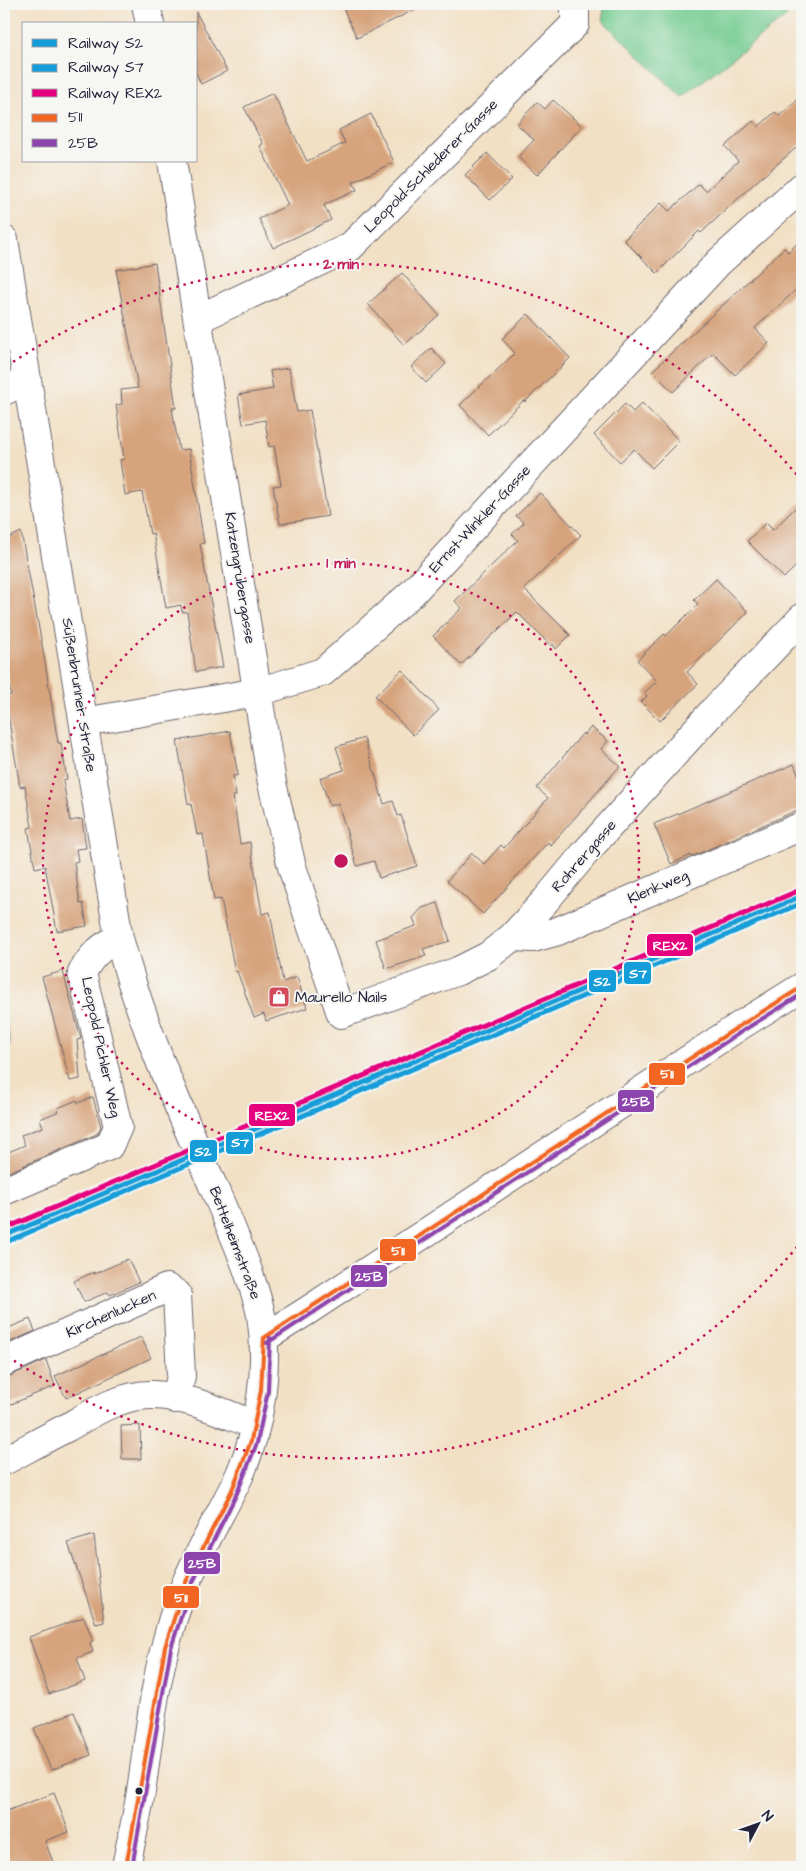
<svg xmlns="http://www.w3.org/2000/svg" width="806" height="1871" viewBox="0 0 806 1871" font-family="'Architects Daughter',sans-serif">
<rect width="100%" height="100%" fill="#f6f6f2"/>
<filter id="ink" filterUnits="userSpaceOnUse"><feTurbulence type="fractalNoise" baseFrequency=".02" numOctaves="2"/><feDisplacementMap in="SourceGraphic" scale="10" xChannelSelector="R" yChannelSelector="G"/><feConvolveMatrix kernelMatrix="1 2 1 2 8 2 1 2 1" color-interpolation-filters="sRGB"/></filter>
<filter id="wash" filterUnits="userSpaceOnUse"><feTurbulence type="fractalNoise" baseFrequency=".0096" numOctaves="4" result="noise"/><feDisplacementMap in="SourceGraphic" scale="20" xChannelSelector="R" yChannelSelector="G"/><feGaussianBlur stdDeviation="1.12" result="paint"/><feColorMatrix in="noise" values="0 0 0 0 0 0 0 0 0 0 0 0 0 0 0 0 0 1.4 0 .05"/><feComposite in="paint" operator="in"/></filter>
<g filter="url(#wash)">
<rect width="100%" height="100%" fill="#f2e0c5"/>
<!-- green -->
<path fill="#74cc91" stroke="#4b7766" d="M605 4H778L787 16 682 97 602 20Z"/>
<!-- water -->
<path fill="#51b4d0" stroke="#3a6b86" d="M4 1012 10 1042 4 1061Z"/>
<g id="blocks">
<!-- building -->
<path fill="#d6a37c" d="M341 4H426L357 38Z
M196 12 227 71 201 84 196 73Z
M273 93 307 161 345 143 339 130 371 114 394 162 353 182 357 190 324 205 331 220 273 248 259 219 288 205 260 146 263 144 244 107Z
M802 96V143L756 182 701 233 699 231 657 273 624 240 661 203 669 211 699 184 706 191 738 161 725 146 753 121 758 127 775 112 779 116Z
M553 100 582 126 537 175 518 157 534 140 517 124 537 102 545 109Z
M487 153 512 179 490 200 465 175Z
M802 239V284L755 328 769 343 735 375 713 353 673 392 652 371 784 248 788 252Z
M155 263 176 408H172L179 450 189 449 204 543 200 544 223 667 196 672 187 612H182L181 605 166 608 153 533 150 534 142 492 125 495 120 460 124 459 116 405 122 404 121 390 138 388 116 270Z
M402 273 439 315 404 345 368 304Z
M528 314 570 358 525 402 524 400 488 435 460 405 515 353 502 339Z
M431 348 446 364 426 383 411 367Z
M289 368 297 412 310 410 328 516 280 524 273 486 281 485 274 446 269 447 265 420 243 424 238 395 273 389 270 371Z
M642 403 679 441 652 468 634 449 620 462 594 435 625 404 633 412Z
M540 493 581 535 524 589 570 635 556 649 553 644 551 646 517 612 461 665 433 636 462 608 455 601 518 540 512 534 524 523 516 516Z
M802 501V560L784 578 747 541 766 523 773 530Z
M21 532 43 650 58 743H61L67 779 63 780 70 821 82 819 86 848 76 849 78 861 74 862 80 904 83 903 87 926 57 931 45 866 35 868 28 828 32 827 25 786 20 787 5 696 11 695 4 659V540Z
M716 579 748 612 687 672 698 684 660 721 641 702 647 696 644 693 657 681 637 660 664 634 666 636 698 604 694 600Z
M402 670 439 710 413 735 375 696Z
M591 727 608 741 601 749 620 766 551 845 548 842 483 914 447 881 472 853 484 864 501 845 504 848 548 798 537 788 583 733 584 735Z
M230 731 238 775 233 776 236 796H233L240 844 250 842 262 914 270 912 283 982 297 977 307 1008 266 1021 264 1014 254 1018 237 971 235 972 221 899 214 900 203 834 197 835 191 804H188L177 741Z
M364 738 384 804 393 801 398 816 401 815 417 866 379 878 374 861 357 866 338 803 330 806 320 778 344 770 336 747Z
M794 764 802 784V808L691 857V855L671 864 654 824Z
M438 903 450 941 423 949 426 956 386 969 376 940 416 926 413 918 422 908Z
M63 971 81 1039 77 1040 80 1079 70 1081 42 977Z
M93 1097 101 1127 97 1134 4 1174V1154L25 1145 21 1135 43 1127 40 1119 59 1111 58 1108 77 1100 78 1103Z
M128 1259 139 1282 110 1295 108 1292 84 1302 74 1281 94 1272V1274Z
M30 1319 35 1331 4 1345V1330Z
M141 1337 151 1358 66 1398 55 1376Z
M46 1360 55 1386 4 1407V1377L10 1376Z
M140 1425 141 1459H122L121 1426Z
M94 1535 104 1622 96 1624 68 1543Z
M84 1617 93 1641 90 1642 93 1652 77 1658 85 1681 49 1694 29 1637Z
M74 1712 91 1755 51 1770 34 1728Z
M54 1793 69 1832 45 1841 55 1867H4V1812Z"/>
</g>
</g>
<g filter="url(#ink)">
<use href="#blocks" fill-opacity="0" stroke="#6b646b" stroke-width="1"/>
<g fill="none" stroke-linecap="round" stroke-linejoin="round">
<!-- minor casing -->
<g stroke="#6b646b" stroke-width="30">
<path id="minor" d="M146 4 150 24
M172 161 272 783 292 867 341 1014 458 971 488 956 512 937 546 900 585 853 713 711 802 618
M4 240 119 938C139 1015 171 1090 203 1163 218 1198 234 1232 247 1268 252 1283 258 1299 261 1315 269 1365 261 1426 240 1474 227 1502 211 1529 198 1557 185 1583 174 1611 167 1640 154 1687 149 1736 142 1785 138 1813 131 1840 126 1867
M198 319 350 247 575 24V4
M4 391 27 379
M84 722 258 692 323 672 412 593 719 262 802 187
M512 937 533 938 558 931 802 826
M4 1191 109 1146 118 1127 82 973C92 954 101 947 119 938
M264 1338 307 1311 741 1025 802 987
M4 1362 167 1288 177 1294 181 1376 176 1399
M4 1461C25 1450 46 1438 68 1427 94 1412 122 1394 153 1395 188 1396 223 1413 255 1425"/>
</g>
<!-- minor -->
<use href="#minor" stroke="#fff" stroke-width="28"/>
<!-- bus-1 casing -->
<g stroke="#f6f6f2" stroke-width="8">
<path id="bus-1" d="M264 1338 741 1025 802 987
M126 1867 165 1647 185 1584 232 1490 251 1441 261 1390 264 1338"/>
</g>
<!-- bus-2 casing -->
<g stroke="#f6f6f2" stroke-width="8">
<path id="bus-2" d="M267 1343 744 1030 802 994
M132 1867 171 1648 191 1586 237 1493 257 1443 268 1391 270 1338"/>
</g>
<!-- bus-1 -->
<use href="#bus-1" stroke="#f26522" stroke-width="4"/>
<!-- bus-2 -->
<use href="#bus-2" stroke="#8e44ad" stroke-width="4"/>
<!-- rail-1 casing -->
<g stroke="#f6f6f2" stroke-width="9">
<path id="rail-1" d="M4 1236 802 896"/>
</g>
<!-- rail-2 casing -->
<g stroke="#f6f6f2" stroke-width="9">
<path id="rail-2" d="M6 1242 802 903"/>
</g>
<!-- rail-3 casing -->
<g stroke="#f6f6f2" stroke-width="9">
<path id="rail-3" d="M4 1229 800 890"/>
</g>
<!-- rail-1 -->
<use href="#rail-1" stroke="#159dd9" stroke-width="5"/>
<!-- rail-2 -->
<use href="#rail-2" stroke="#159dd9" stroke-width="5"/>
<!-- rail-3 -->
<use href="#rail-3" stroke="#e5007d" stroke-width="5"/>
</g>
</g>
<!-- distance rings -->
<g fill="none" stroke="#c2185b" stroke-width="2.5" stroke-dasharray="2.5 5">
<circle cx="341" cy="861" r="298"/>
<path d="M802 1241A597 597 0 0 1 7 1356M7 366A597 597 0 0 1 802 481"/>
</g>
<!-- icons -->
<defs>
<g id="shop-square" transform="scale(1.125)"><rect x="-9" y="-9" width="18" height="18" rx="4" fill="#d1495b" stroke="#f6f6f2"/><path d="M-5-2.5h2.3a2.7 3.5 0 0 1 5.4 0H5L5.5 6h-11ZM-1.5-2.5h3a1.5 2.3 0 0 0-3 0Z" fill="#fff"/></g>
</defs>
<g fill-rule="evenodd">
<use href="#shop-square" x="279" y="997"/>
</g>
<!-- markers -->
<circle fill="#22223b" stroke="#f6f6f2" stroke-width="2" cx="139" cy="1791" r="4.5"/>
<g text-anchor="middle" dominant-baseline="central" stroke-width="4" stroke-linejoin="round" paint-order="stroke">
<!-- street labels -->
<g font-size="15" fill="#22223b" stroke="#f6f6f2">
<text transform="translate(431 166) rotate(-45)">Leopold-Schlederer-Gasse</text>
<text transform="translate(480 519) rotate(-47)">Ernst-Winkler-Gasse</text>
<text transform="translate(240 578) rotate(81)">Katzengrubergasse</text>
<text transform="translate(79 695) rotate(81)">Süßenbrunner Straße</text>
<text transform="translate(584 856) rotate(-49)">Rohrergasse</text>
<text transform="translate(658 887) rotate(-23)">Klenkweg</text>
<text transform="translate(101 1047) rotate(78)">Leopold Pichler Weg</text>
<text transform="translate(235 1243) rotate(69)">Bettelheimstraße</text>
<text transform="translate(111 1314) rotate(-24)">Kirchenlucken</text>
</g>
<!-- poi labels -->
<g font-size="15" fill="#22223b" stroke="#f6f6f2" text-anchor="start">
<text x="295" y="997">Maurello Nails</text>
</g>
</g>
<circle cx="341" cy="861" r="8" fill="#c2185b" stroke="#f6f6f2" stroke-width="2.5"/>
<g font-size="15" text-anchor="middle" font-weight="bold" fill="#c2185b" stroke="#f6f6f2" stroke-width="4" stroke-linejoin="round" paint-order="stroke">
<text x="341" y="269">2 min</text>
<text x="341" y="568">1 min</text>
</g>
<g stroke="#f6f6f2" stroke-width="2">
<rect x="646" y="933" width="48" height="24" rx="5" fill="#e5007d"/>
<rect x="623" y="961" width="29" height="24" rx="5" fill="#159dd9"/>
<rect x="588" y="969" width="29" height="24" rx="5" fill="#159dd9"/>
<rect x="648" y="1062" width="38" height="24" rx="5" fill="#f26522"/>
<rect x="617" y="1089" width="38" height="24" rx="5" fill="#8e44ad"/>
<rect x="248" y="1103" width="48" height="24" rx="5" fill="#e5007d"/>
<rect x="225" y="1131" width="29" height="24" rx="5" fill="#159dd9"/>
<rect x="189" y="1139" width="29" height="24" rx="5" fill="#159dd9"/>
<rect x="379" y="1238" width="38" height="24" rx="5" fill="#f26522"/>
<rect x="350" y="1264" width="38" height="24" rx="5" fill="#8e44ad"/>
<rect x="183" y="1551" width="38" height="24" rx="5" fill="#8e44ad"/>
<rect x="162" y="1585" width="38" height="24" rx="5" fill="#f26522"/>
</g>
<g font-size="14" text-anchor="middle" font-weight="bold" fill="#fff">
<text x="670" y="950">REX2</text>
<text x="638" y="978">S7</text>
<text x="602" y="986">S2</text>
<text x="667" y="1078">511</text>
<text x="636" y="1106">25B</text>
<text x="272" y="1120">REX2</text>
<text x="240" y="1147">S7</text>
<text x="203" y="1156">S2</text>
<text x="398" y="1255">511</text>
<text x="369" y="1281">25B</text>
<text x="202" y="1568">25B</text>
<text x="181" y="1602">511</text>
</g>
<!-- margin -->
<rect width="806" height="1871" fill="none" stroke="#f6f6f2" stroke-width="20"/>
<!-- legend -->
<rect x="22" y="22" width="175" height="140" fill="#f6f6f2" stroke="#a1a1a9"/>
<rect x="32" y="39" width="25" height="8" fill="#159dd9" stroke="#a1a1a9"/>
<text x="68" y="48" font-size="15" fill="#22223b">Railway S2</text>
<rect x="32" y="64" width="25" height="8" fill="#159dd9" stroke="#a1a1a9"/>
<text x="68" y="72" font-size="15" fill="#22223b">Railway S7</text>
<rect x="32" y="89" width="25" height="8" fill="#e5007d" stroke="#a1a1a9"/>
<text x="68" y="98" font-size="15" fill="#22223b">Railway REX2</text>
<rect x="32" y="114" width="25" height="8" fill="#f26522" stroke="#a1a1a9"/>
<text x="68" y="122" font-size="15" fill="#22223b">511</text>
<rect x="32" y="139" width="25" height="8" fill="#8e44ad" stroke="#a1a1a9"/>
<text x="68" y="148" font-size="15" fill="#22223b">25B</text>
<!-- north arrow -->
<g transform="translate(758 1824) rotate(49)" stroke="#f6f6f2" stroke-width="4" paint-order="stroke">
<path d="M0-4L9 19L0 12L-9 19Z" fill="#22223b"/>
<text y="-8" font-size="14" font-weight="bold" text-anchor="middle" fill="#22223b">N</text>
</g>
</svg>
